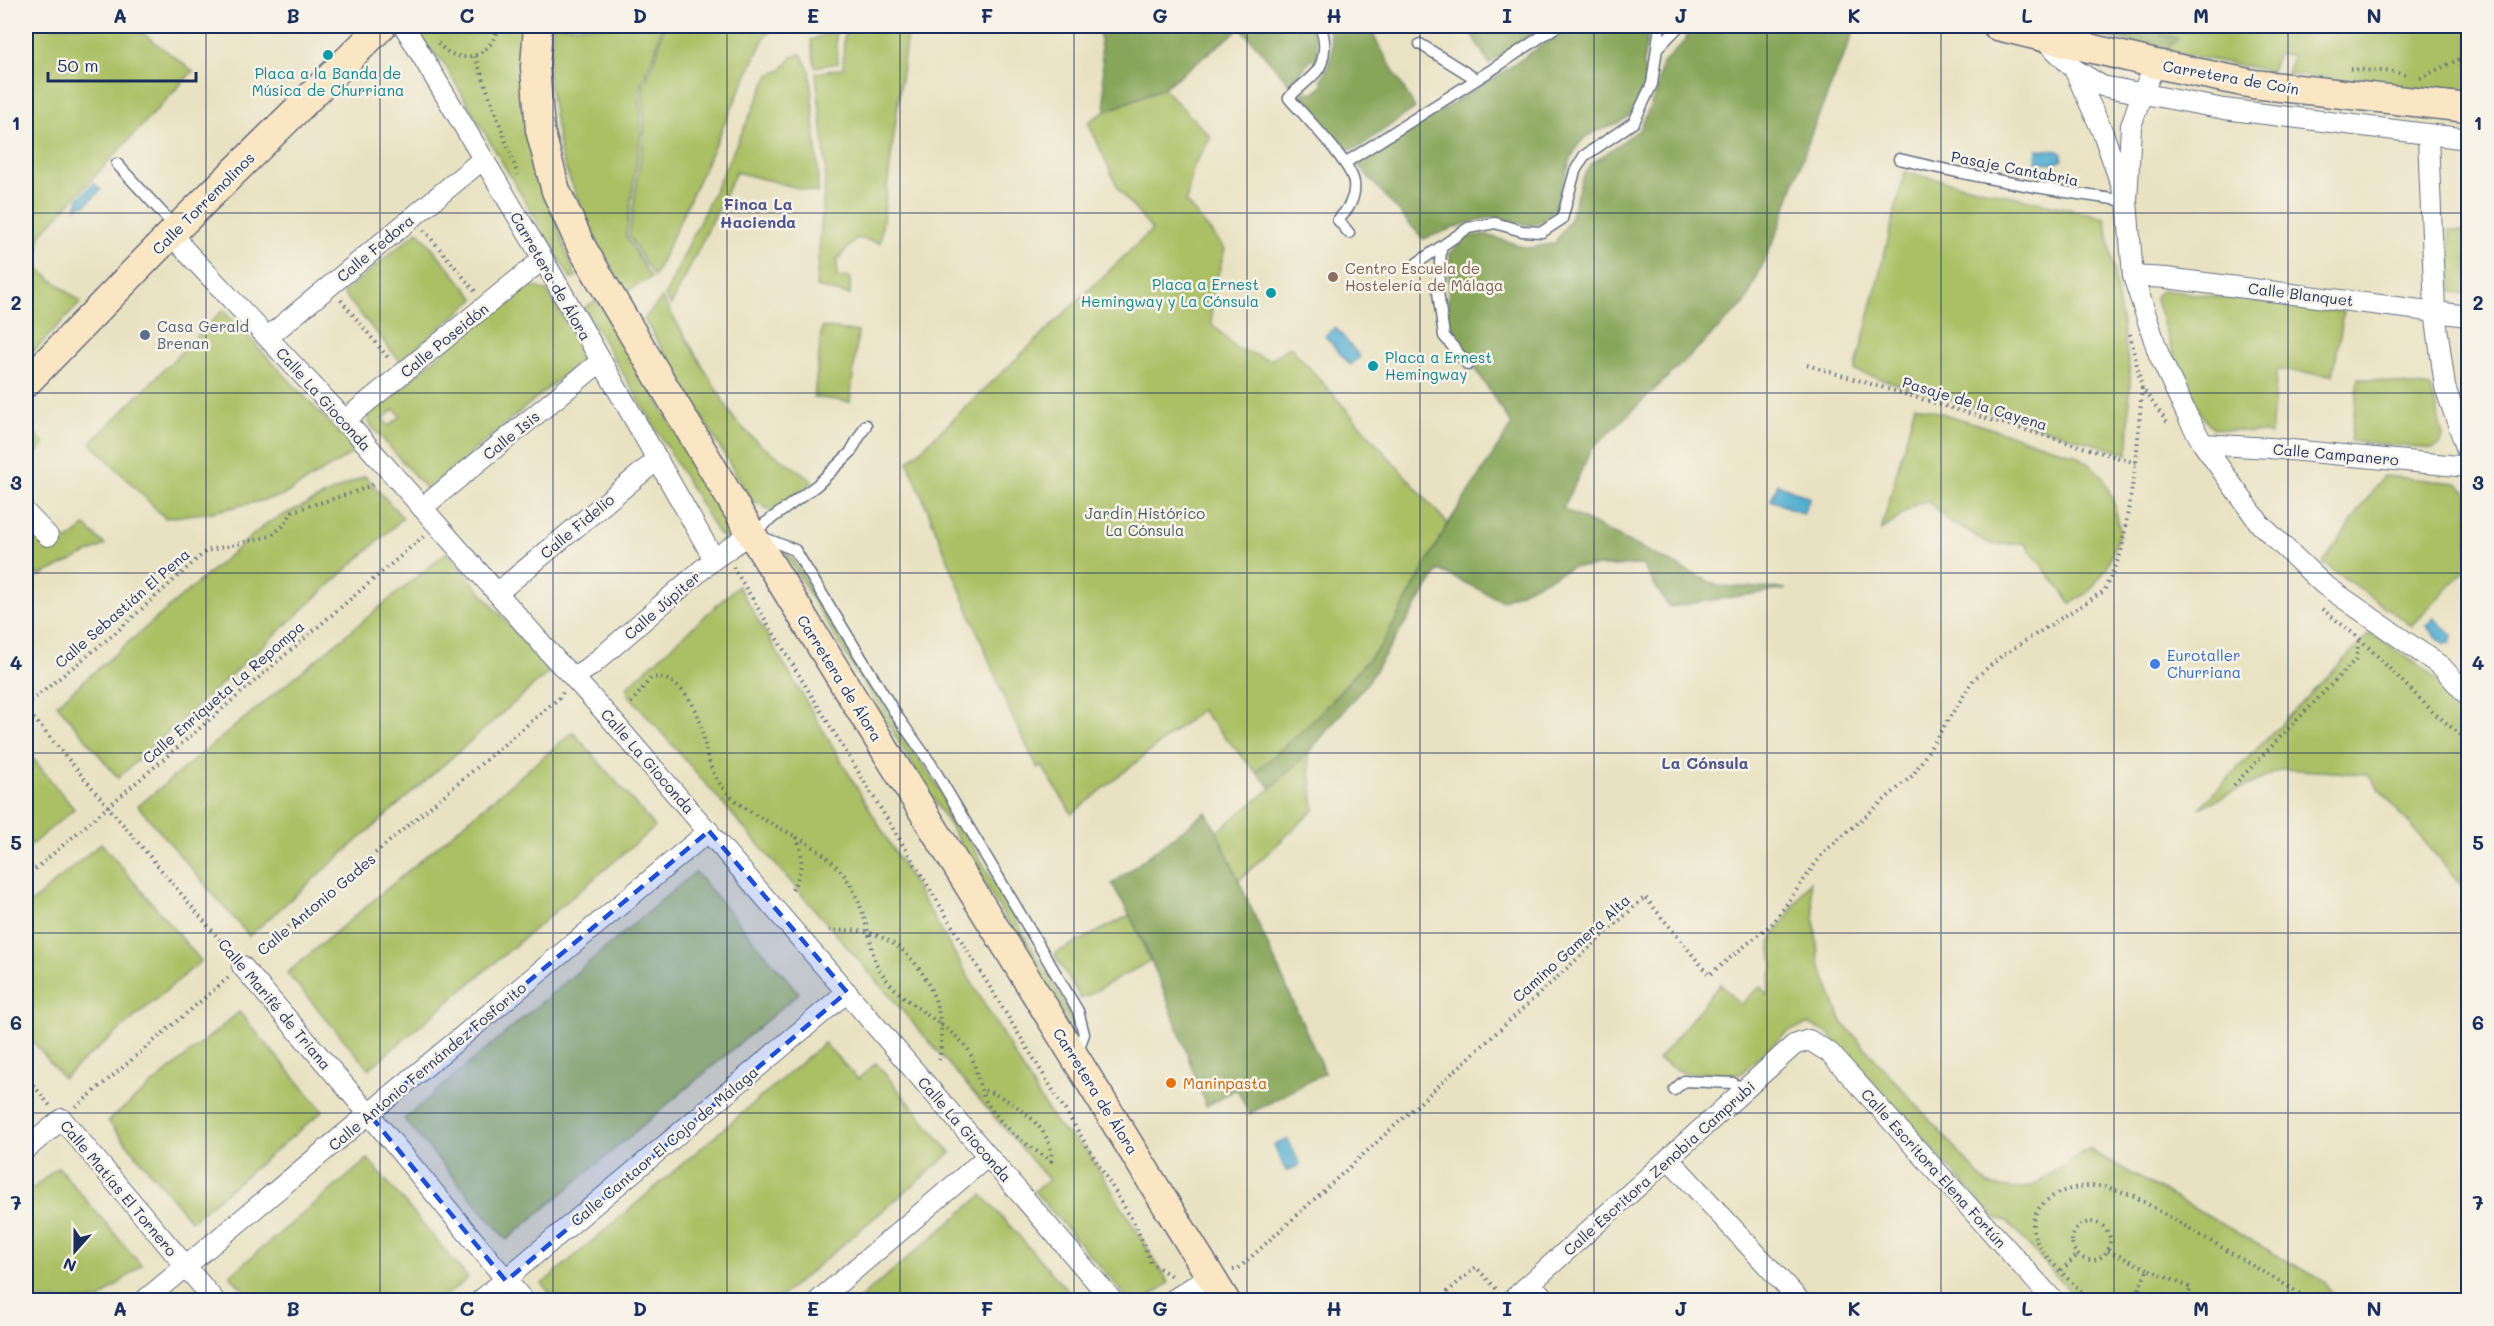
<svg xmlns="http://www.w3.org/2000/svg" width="2494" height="1326" viewBox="0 0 2494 1326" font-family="Mali,sans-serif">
<rect width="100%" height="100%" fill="#f7f3e8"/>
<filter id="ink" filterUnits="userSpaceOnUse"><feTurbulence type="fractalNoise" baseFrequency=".0167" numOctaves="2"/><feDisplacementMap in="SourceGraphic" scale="12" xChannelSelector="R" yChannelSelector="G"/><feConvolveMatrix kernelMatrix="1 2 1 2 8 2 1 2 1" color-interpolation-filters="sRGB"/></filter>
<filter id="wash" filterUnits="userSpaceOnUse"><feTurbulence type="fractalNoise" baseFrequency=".008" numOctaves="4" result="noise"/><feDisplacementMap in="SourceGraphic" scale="24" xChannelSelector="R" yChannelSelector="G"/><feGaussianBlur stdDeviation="1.35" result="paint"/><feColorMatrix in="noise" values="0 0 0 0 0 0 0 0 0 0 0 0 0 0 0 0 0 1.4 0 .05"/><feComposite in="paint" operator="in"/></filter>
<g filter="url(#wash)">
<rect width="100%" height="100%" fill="#e9e2c2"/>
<!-- green -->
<path fill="#abc065" stroke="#637862" stroke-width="1.5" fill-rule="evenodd" d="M26 26H133L193 71 40 235 37 268 81 302 26 359Z
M414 26H523C510 104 549 204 576 277L571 279 443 62 417 35Z
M553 26H662L655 52 640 87 641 133 626 236 651 278 625 292 588 225 561 157 548 76Z
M664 26H784H775L764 38 654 277 629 236 644 133 643 87 657 53Z
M856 26H908L880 243 857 238 837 260V278L850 277V295L816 287 826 168 816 73 843 68 844 37 847 32 856 29Z
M2168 26H2468V95L2287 74 2293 55H2277L2271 71 2164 51 2177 39 2160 35Z
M835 30 838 63 815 67 811 40Z
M801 54 810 72 818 170V193L736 172 671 306 665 295 769 75 782 70 792 57Z
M1163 88 1211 137 1193 167 1186 202 1225 249 1211 300 1212 324 1236 348 1270 360 1290 346 1448 524 1383 643 1312 722 1256 772 1201 710 1072 814 1042 766 1038 768 1013 719 908 462 1152 230 1119 190 1088 122 1106 111Z
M1905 172 2105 217 2130 375 2128 454 1855 371Z
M2449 230 2468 232V294L2452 292Z
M418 231 475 299 400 361 343 293Z
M530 285 547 291 586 356 427 490 368 422 371 412 519 289ZM394 409 401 416 389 426 383 419Z
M2163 290 2344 312 2333 375 2277 370 2271 434 2214 428C2190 412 2165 329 2156 300L2157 294Z
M662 298 734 419 759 444 804 474 813 482 771 512 761 504 753 503 644 319Z
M598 299 736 535C729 539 726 540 719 535L584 308Z
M223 310 356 451 282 496 212 512 165 518 91 443Z
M822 327 858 332 850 402 814 397Z
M2358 378 2431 388 2443 436 2441 444 2433 449 2351 441Z
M1915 405 2077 455 2102 475 2114 503 2120 531 2107 568 2088 593 2071 603 2024 543 1995 545 1986 542 1969 531 1950 523 1929 502 1918 503 1881 531Z
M26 424 45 444 26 464Z
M365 476 403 518 118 778 57 704 267 523Z
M2383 476 2457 483 2468 493V567L2412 626 2323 563Z
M85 526 105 545 39 576 26 563V547L37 536 49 549 61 537 67 541Z
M782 549 792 558 909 746 934 780 1074 1020 1071 1026Z
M447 552 549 672 249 936 138 806Z
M738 586 1041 1100 1058 1126 1088 1152 1169 1283 1145 1300H1129L1034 1191 1049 1180 628 694 627 687Z
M2370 633 2426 670 2468 716V893L2367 774 2283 769 2199 808Z
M573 732 655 827 369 1069 287 973Z
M26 750 74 809 26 849Z
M1308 753 1314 810 1239 880 1217 832 1271 788Z
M101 843 201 961 63 1078 26 1033V907Z
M695 872 799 993 507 1240 404 1119Z
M1810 881 1819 962 1842 1022 1988 1185 2014 1189 2031 1187 2088 1149 2325 1282 2336 1300H2078L2007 1221 1995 1218 1829 1034 1810 1024 1788 1031 1740 1074 1684 1073 1658 1060 1720 984 1740 1005 1760 986 1767 995 1773 966 1770 942Z
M1130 915 1150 961 1081 999 1054 954Z
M239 1012 323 1111 191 1221 108 1121Z
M824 1043 858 1079 876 1063 951 1153 777 1300H556L542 1284Z
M368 1159 468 1278 441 1300H252L230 1275Z
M58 1167 141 1265 99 1300H26V1194Z
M982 1195 1076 1300H858Z"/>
<!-- forest -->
<path fill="#88a65a" stroke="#526a5c" stroke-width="1.5" d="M1099 26H1312L1318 50 1316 60 1311 59 1291 86 1241 28 1163 88 1106 111Z
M1327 26H1388L1373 35 1415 108 1359 147 1351 150 1340 144 1299 96 1304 92H1316L1324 83 1321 80C1332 58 1336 49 1327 26Z
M1467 26H1544L1489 64Z
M1571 26H1649L1643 65 1647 80C1643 89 1635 111 1628 117 1613 130 1589 128 1577 147 1564 166 1561 209 1543 221 1529 231 1512 219 1498 218 1478 216 1443 233 1423 239L1358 165 1370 155 1498 75Z
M1686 26H1856L1811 134 1778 231 1745 303 1591 450 1563 509 1718 586 1786 589 1669 607 1642 565 1572 567 1502 601 1439 570 1367 683 1308 753 1271 788 1256 772 1312 722 1383 643 1448 524 1512 425 1447 325 1450 254 1466 236 1487 235 1528 248 1555 243 1570 219 1581 181 1590 165 1640 129 1656 93 1662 64 1686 40Z
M2063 26H2168L2161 35 2178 39 2164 51Z
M1206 812 1217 832 1325 1073 1249 1114 1237 1089 1206 1106C1178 1031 1154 952 1112 884Z"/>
<!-- water -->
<path fill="#53afd1" stroke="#376f98" stroke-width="1.5" d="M2037 149 2059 151 2062 154V160L2056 163 2036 162Z
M94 183 101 190 85 205 83 204 76 208V205L80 200 78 199Z
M1335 327 1360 357 1350 365 1325 336Z
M1778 484 1810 498 1803 514 1771 500Z
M2434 618 2452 635 2450 643 2444 644 2426 626Z
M1288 1139 1300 1165 1286 1171 1274 1145Z"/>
</g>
<g filter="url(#ink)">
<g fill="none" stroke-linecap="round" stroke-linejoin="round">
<!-- lane casing -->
<g stroke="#636e81" stroke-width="13">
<path id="lane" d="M1320 26C1326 39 1326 59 1317 71 1309 81 1297 88 1289 98 1303 115 1352 163 1354 183 1356 198 1347 211 1338 220L1349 233
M1420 44 1476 79
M1657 49 1679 26
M1899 159C1975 177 2050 191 2127 201
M1345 163 1493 69 1557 26
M117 164 167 218 173 231
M1441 249 1438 292 1444 336 1468 365
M1417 263 1468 228 1495 223 1522 231 1542 232 1562 219 1575 171 1584 156 1634 122 1652 84 1660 26
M752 533 817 485 850 453 866 425
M759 536 795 550 897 716 931 764 1078 1011 1084 1034 1077 1053
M1674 1090 1684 1081 1733 1083 1744 1091"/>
</g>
<!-- street casing -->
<g stroke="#636e81" stroke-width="22">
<path id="street" d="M404 26 543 259 714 559
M2043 38 2074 69 2103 133 2123 190
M2156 64 2142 93 2131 126 2127 201 2133 276 2159 355 2189 419 2203 444 2260 524 2323 584 2442 667 2468 696
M2074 69 2102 86 2224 109 2468 139
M2428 136 2435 311 2445 387 2468 453
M174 231 183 248 345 420 557 661 573 677 611 719 1112 1300
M2133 276 2166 278 2468 316
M268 337 483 159
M345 420 543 259
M2203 444 2270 448 2468 467
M422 508 600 362
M26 513 48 536
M497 593 658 459
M573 677 591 666 714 559 751 533
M242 966 369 1114 523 1300
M26 1149 62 1119 214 1300
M1669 1159 1799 1300
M1531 1284 1546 1300
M145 1300 709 831
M481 1300 847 992
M819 1300 988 1156
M1173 1300 1211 1275
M1512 1300 1794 1045 1809 1040 1830 1053 2053 1300"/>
</g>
<!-- secondary casing -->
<g stroke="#636e81" stroke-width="31">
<path id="secondary" d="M538 26 535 67 540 130 556 191 582 248 751 533 1225 1300
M1997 26 2156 64 2253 84 2468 108
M26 383 174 231 382 26"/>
</g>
<!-- path -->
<path stroke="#636e81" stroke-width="4" stroke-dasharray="1.5 4.5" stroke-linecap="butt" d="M432 26 434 36
M438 43C460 69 492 56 499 26
M475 56 518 175
M2350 69 2396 72 2408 76
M2420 78 2468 55
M424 230 475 291
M341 300 389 359
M2130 334 2142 388 2169 425
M1807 365 2136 463
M733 567 1136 1226 1151 1263 1173 1277
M2322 609 2359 638 2432 711 2468 741
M631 703 651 678C661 676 668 679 676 685 714 716 695 756 724 789 755 825 808 833 839 869 857 889 863 913 870 939 872 947 873 957 877 965 895 1000 937 1017 964 1044 976 1057 976 1079 983 1095 996 1124 1026 1144 1051 1161 1056 1129 1009 1096 982 1090
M26 705 113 635 206 551 271 536 283 526 293 511 358 491 376 483
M26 709 230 952
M2234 785 2356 659 2359 639
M26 877 424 536
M792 890C802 871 805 856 796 837
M829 931C841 931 858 929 870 933 922 948 950 1010 939 1060
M256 954 559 698 563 692
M26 1076 51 1107
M76 1107 228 978
M2072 1241a19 19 0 1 1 38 0a19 19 0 1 1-38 0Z
M2108 1251 2148 1269
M1233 1270 1238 1269 1645 897 1709 975 1773 923 1823 853 1913 775 1974 679 2003 655 2104 591 2121 553 2136 463 2142 388
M2061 1270 2078 1255
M1438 1300 1476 1267 1498 1291
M2090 1300C2076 1286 2045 1259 2037 1242 2020 1207 2060 1187 2089 1186 2105 1185 2119 1191 2134 1196L2311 1300
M2134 1300 2148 1269 2191 1288 2186 1300"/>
<!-- lane -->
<use href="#lane" stroke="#fff" stroke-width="10"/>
<!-- street -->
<use href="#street" stroke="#fff" stroke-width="20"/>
<!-- secondary -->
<use href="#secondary" stroke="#fbe6c4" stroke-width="28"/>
</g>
</g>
<!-- marked area -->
<path fill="#1d4ed8" fill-opacity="0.2" stroke="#1d4ed8" stroke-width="4.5" stroke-dasharray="12 8" stroke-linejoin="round" d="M709 831 847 992 506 1281 369 1114Z"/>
<!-- grid -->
<path fill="none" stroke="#1b2f5e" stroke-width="1.5" stroke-opacity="0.55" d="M206 26V1300M380 26V1300M553 26V1300M727 26V1300M900 26V1300M1074 26V1300M1247 26V1300M1420 26V1300M1594 26V1300M1767 26V1300M1941 26V1300M2114 26V1300M2288 26V1300M26 213H2468M26 393H2468M26 573H2468M26 753H2468M26 933H2468M26 1113H2468"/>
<!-- markers -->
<g fill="#0f9aa8" stroke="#f7f3e8" stroke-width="2">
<circle cx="328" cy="55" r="6"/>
<circle cx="1271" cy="293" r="6"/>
<circle cx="1373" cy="366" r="6"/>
</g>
<circle fill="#8d6e63" stroke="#f7f3e8" stroke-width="2" cx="1333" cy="277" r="6"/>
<circle fill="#5c6f8a" stroke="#f7f3e8" stroke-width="2" cx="145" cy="335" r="6"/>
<circle fill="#3f7fe0" stroke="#f7f3e8" stroke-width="2" cx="2155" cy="664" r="6"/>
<circle fill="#e8710a" stroke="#f7f3e8" stroke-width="2" cx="1171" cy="1083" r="6"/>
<g text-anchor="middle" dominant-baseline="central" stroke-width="5" stroke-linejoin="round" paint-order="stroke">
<!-- culture labels -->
<g font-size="15" fill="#0d838f" stroke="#f7f3e8">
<text x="328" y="73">Placa a la Banda de<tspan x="328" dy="17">Música de Churriana</tspan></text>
<text x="1259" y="284" text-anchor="end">Placa a Ernest<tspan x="1259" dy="17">Hemingway y La Cónsula</tspan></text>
<text x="1385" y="357" text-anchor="start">Placa a Ernest<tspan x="1385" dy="17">Hemingway</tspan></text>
</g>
<!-- street labels -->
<g font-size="15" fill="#1b2f5e" stroke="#f7f3e8">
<text transform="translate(2231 77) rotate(10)">Carretera de Coín</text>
<text transform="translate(2015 168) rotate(11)">Pasaje Cantabria</text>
<text transform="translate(203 203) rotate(-45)">Calle Torremolinos</text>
<text transform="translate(375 248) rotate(-40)">Calle Fedora</text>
<text transform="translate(551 276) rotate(60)">Carretera de Álora</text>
<text transform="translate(2301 294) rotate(7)">Calle Blanquet</text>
<text transform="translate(444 340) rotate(-39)">Calle Poseidón</text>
<text transform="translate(324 399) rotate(48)">Calle La Gioconda</text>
<text transform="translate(1975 403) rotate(17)">Pasaje de la Cayena</text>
<text transform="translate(511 435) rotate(-39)">Calle Isis</text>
<text transform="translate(2336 454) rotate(5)">Calle Campanero</text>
<text transform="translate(577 526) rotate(-40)">Calle Fidelio</text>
<text transform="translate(662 605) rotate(-41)">Calle Júpiter</text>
<text transform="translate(122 608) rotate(-41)">Calle Sebastián El Pena</text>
<text transform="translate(840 678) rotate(58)">Carretera de Álora</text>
<text transform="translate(223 692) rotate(-41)">Calle Enriqueta La Repompa</text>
<text transform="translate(648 761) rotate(49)">Calle La Gioconda</text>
<text transform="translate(316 904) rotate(-40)">Calle Antonio Gades</text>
<text transform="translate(1571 948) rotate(-42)">Camino Gamera Alta</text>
<text transform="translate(275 1004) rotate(50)">Calle Marifé de Triana</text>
<text transform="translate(427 1066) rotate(-40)">Calle Antonio Fernández Fosforito</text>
<text transform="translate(1096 1091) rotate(58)">Carretera de Álora</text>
<text transform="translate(965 1129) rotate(49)">Calle La Gioconda</text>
<text transform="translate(664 1146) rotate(-40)">Calle Cantaor El Cojo de Málaga</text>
<text transform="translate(1659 1168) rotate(-42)">Calle Escritora Zenobia Camprubi</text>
<text transform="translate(1934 1168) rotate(48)">Calle Escritora Elena Fortún</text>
<text transform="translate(119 1188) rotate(50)">Calle Matías El Tornero</text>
</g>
<!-- education labels -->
<g font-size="15" fill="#785e54" stroke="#f7f3e8" text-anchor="start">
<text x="1345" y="268">Centro Escuela de<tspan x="1345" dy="17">Hostelería de Málaga</tspan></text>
</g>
<!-- service labels -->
<g font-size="15" fill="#4e5e75" stroke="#f7f3e8" text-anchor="start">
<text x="157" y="326">Casa Gerald<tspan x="157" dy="17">Brenan</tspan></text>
</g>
<!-- park labels -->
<g font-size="15" fill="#465a60" stroke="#f7f3e8">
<text x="1145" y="513">Jardín Histórico<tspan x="1145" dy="17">La Cónsula</tspan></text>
</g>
<!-- shop labels -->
<g font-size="15" fill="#366cbe" stroke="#f7f3e8" text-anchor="start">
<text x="2167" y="655">Eurotaller<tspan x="2167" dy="17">Churriana</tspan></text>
</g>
<!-- food labels -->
<g font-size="15" fill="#c56008" stroke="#f7f3e8" text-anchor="start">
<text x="1183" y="1083">Maninpasta</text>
</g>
<!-- neighbourhood labels -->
<g font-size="16" font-weight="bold" fill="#4e568c" stroke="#f7f3e8">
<text x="758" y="203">Finca La<tspan x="758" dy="18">Hacienda</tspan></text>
<text x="1705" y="762">La Cónsula</text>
</g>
</g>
<!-- margin -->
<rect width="2494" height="1326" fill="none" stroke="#f7f3e8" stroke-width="66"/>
<!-- north arrow -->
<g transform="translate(75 1251) rotate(201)" stroke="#f7f3e8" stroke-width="4.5" paint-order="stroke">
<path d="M0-4.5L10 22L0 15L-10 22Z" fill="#1b2f5e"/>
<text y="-9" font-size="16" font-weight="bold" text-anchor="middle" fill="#1b2f5e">N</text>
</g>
<!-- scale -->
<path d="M48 72v9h148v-9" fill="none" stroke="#1b2f5e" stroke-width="3"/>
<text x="57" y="72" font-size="18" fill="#1b2f5e" stroke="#f7f3e8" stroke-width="4.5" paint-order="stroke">50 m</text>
<rect x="33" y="33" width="2428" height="1260" fill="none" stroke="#1b2f5e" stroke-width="2"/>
<g font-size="20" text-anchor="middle" font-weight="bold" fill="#1b2f5e">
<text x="120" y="23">A</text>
<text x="293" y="23">B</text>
<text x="467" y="23">C</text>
<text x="640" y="23">D</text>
<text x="813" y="23">E</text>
<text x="987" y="23">F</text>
<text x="1160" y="23">G</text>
<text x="1334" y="23">H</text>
<text x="1507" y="23">I</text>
<text x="1681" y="23">J</text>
<text x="1854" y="23">K</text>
<text x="2027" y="23">L</text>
<text x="2201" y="23">M</text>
<text x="2374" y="23">N</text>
<text x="16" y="130">1</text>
<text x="2478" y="130">1</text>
<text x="16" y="310">2</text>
<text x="2478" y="310">2</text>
<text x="16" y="490">3</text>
<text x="2478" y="490">3</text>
<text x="16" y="670">4</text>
<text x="2478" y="670">4</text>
<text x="16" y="850">5</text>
<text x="2478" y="850">5</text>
<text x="16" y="1030">6</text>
<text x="2478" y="1030">6</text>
<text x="16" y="1210">7</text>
<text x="2478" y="1210">7</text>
<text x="120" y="1316">A</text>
<text x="293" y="1316">B</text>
<text x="467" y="1316">C</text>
<text x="640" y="1316">D</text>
<text x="813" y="1316">E</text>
<text x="987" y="1316">F</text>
<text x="1160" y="1316">G</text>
<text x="1334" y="1316">H</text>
<text x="1507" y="1316">I</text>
<text x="1681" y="1316">J</text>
<text x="1854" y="1316">K</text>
<text x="2027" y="1316">L</text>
<text x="2201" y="1316">M</text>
<text x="2374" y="1316">N</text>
</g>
</svg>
